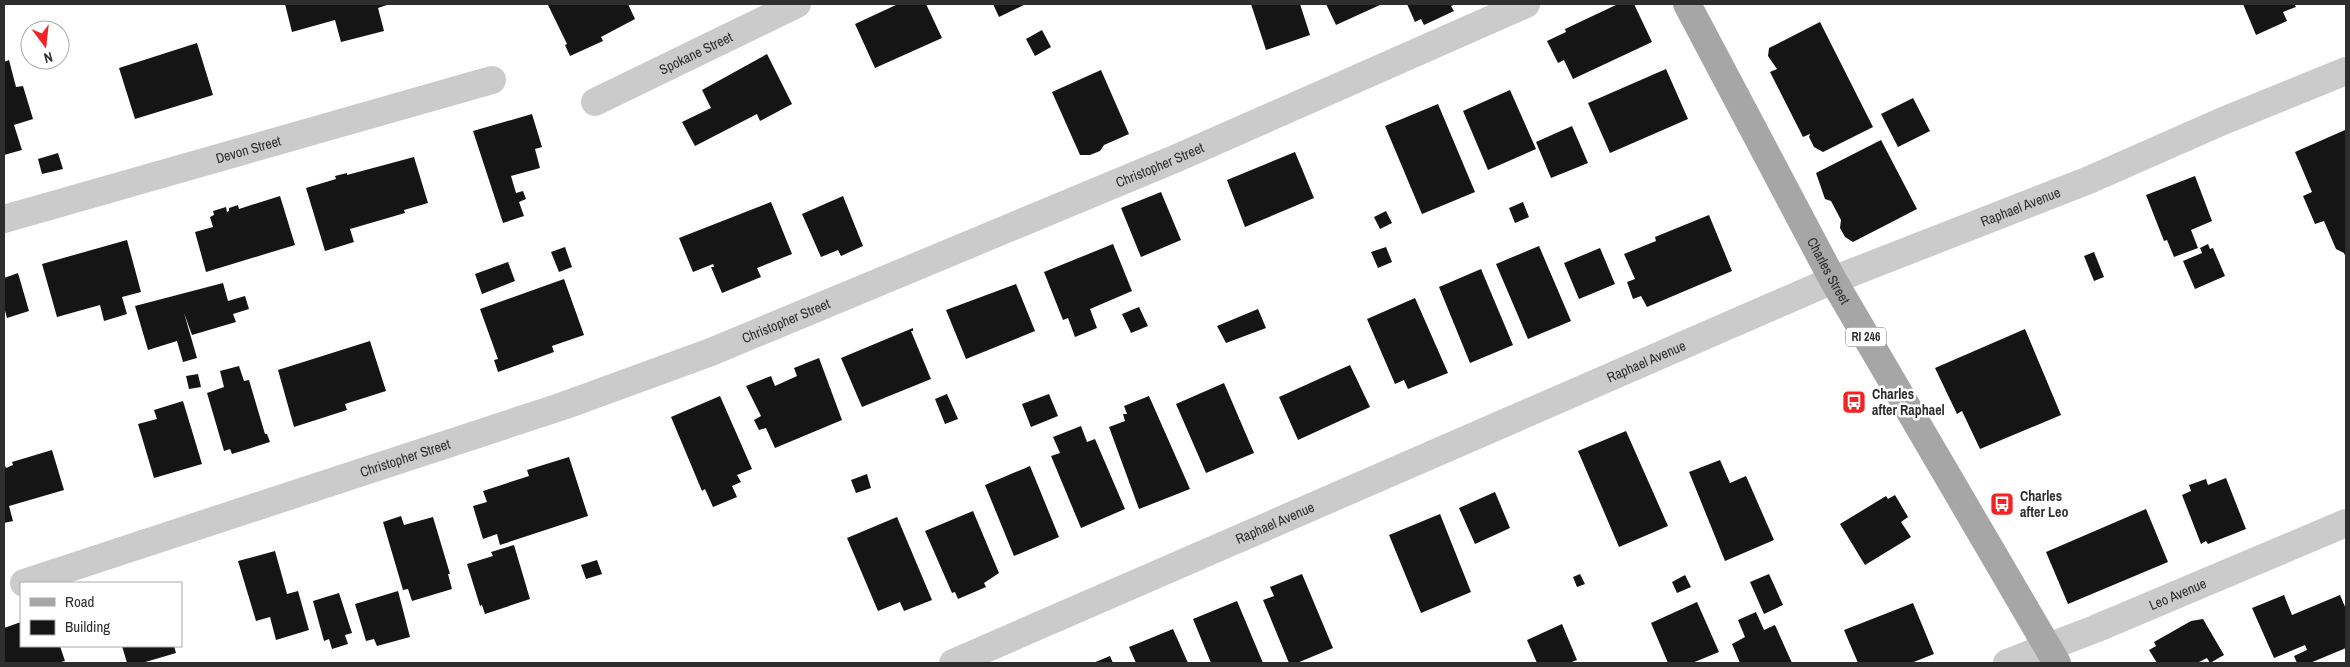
<svg xmlns="http://www.w3.org/2000/svg" width="2350" height="667" viewBox="0 0 2350 667" font-family="'Archivo Narrow',sans-serif">
<rect width="100%" height="100%" fill="#fff"/>
<!-- building -->
<path fill="#151515" d="M285 4H390L378 8 384 31 341 42 335 20 292 32Z
M628 4 635 19 601 37 603 41 570 56 565 45 567 44 548 5Z
M898 4H926L942 38 875 68 855 24Z
M993 4H1026L999 17Z
M1251 4H1300L1310 35 1266 50Z
M1326 4H1382L1336 25Z
M1407 4H1456L1451 6 1454 11 1424 25 1421 19 1415 22Z
M1618 4H1634L1652 42 1573 79 1564 60 1558 63 1547 41 1566 32 1565 29Z
M2243 4H2294L2296 7 2283 12 2287 21 2256 35Z
M1820 22 1873 127 1823 152 1814 147 1809 137 1810 134 1803 137 1770 72 1777 69 1768 56 1769 48Z
M1042 30 1051 47 1035 56 1026 39Z
M197 43 213 95 135 119 119 68Z
M767 54 792 104 760 121 757 114 695 146 682 122 711 108 702 90Z
M9 60 16 87 23 86 33 119 14 125 22 150 4 155V62Z
M1666 69 1688 119 1610 153 1588 103Z
M1101 70 1129 134 1104 145 1100 151 1090 155H1080L1052 92Z
M1510 90 1536 149 1488 170 1463 111Z
M1913 98 1930 131 1898 147 1881 114Z
M1438 104 1475 192 1422 214 1385 126Z
M532 114 542 147 535 149 540 168 511 176 516 193 523 191 526 199 519 202 524 216 503 223 473 131Z
M1572 126 1588 163 1551 178 1536 142Z
M2345 130 2346 133V258L2344 253 2336 249 2324 221 2315 224 2303 196 2312 192 2295 152Z
M1881 140 1917 209 1853 242 1845 237 1840 228 1841 220 1831 201 1825 199 1816 173Z
M1295 152 1314 198 1245 227 1227 180Z
M58 153 63 169 42 174 38 159Z
M414 157 428 203 404 210 405 213 350 229 354 242 325 251 306 188 336 179 335 176 347 173V175Z
M2195 176 2212 221 2191 230 2198 248 2174 257 2167 240 2164 241 2146 195Z
M1161 192 1181 240 1141 257 1121 208Z
M280 196 295 245 206 272 195 232 213 227 210 217 214 215 213 211 226 207 227 212 229 211V208L238 205 239 209Z
M843 196 863 246 841 256 838 250 821 257 802 214Z
M771 202 792 254 757 268 761 277 722 293 711 267H714L713 264 693 272 679 238Z
M1523 202 1529 217 1515 223 1509 208Z
M1386 211 1392 223 1380 229 1374 217Z
M1709 215 1732 271 1647 307 1641 296 1633 299 1627 282 1635 279 1624 254 1656 241 1655 237Z
M127 240 141 292 122 297 127 314 104 321 100 305 57 317 42 264Z
M1113 244 1132 291 1090 309 1097 328 1075 337 1068 318 1063 320 1044 272Z
M2208 244 2210 249 2213 248 2225 276 2195 289 2183 261 2202 253 2200 248Z
M1539 246 1571 321 1528 339 1496 264Z
M565 247 572 267 559 272 551 252Z
M1386 247 1392 262 1378 268 1371 252Z
M1600 248 1615 284 1579 299 1564 263Z
M2094 252 2104 277 2094 281 2084 256Z
M508 262 515 281 482 294 475 274Z
M1481 269 1513 345 1470 363 1439 287Z
M18 273 29 311 7 318 4 307V278Z
M564 279 584 335 552 346 554 352 498 372 494 360 498 359 480 309Z
M223 283 228 301 245 296 249 309 233 314 236 322 192 335 184 313 197 358 183 362 177 341 148 350 135 306Z
M1016 284 1035 331 966 359 946 310Z
M1415 298 1448 373 1408 389 1404 380 1395 384 1367 319Z
M1139 307 1148 326 1131 333 1122 314Z
M1258 309 1266 328 1226 343 1217 326Z
M913 328V331H911L931 379 862 407 841 358Z
M2025 329 2061 415 1980 449 1962 411 1957 414 1935 368Z
M370 341 386 391 345 404 347 410 294 427 278 370Z
M819 358 842 420 775 448 766 428 759 430 754 420 761 416 746 386 771 376 775 386 797 376 794 368Z
M1350 365 1370 407 1298 440 1279 397Z
M239 366 244 381 249 380 265 434H267L270 442 232 454 230 449 224 451 207 393 224 387 220 371Z
M198 374 201 387 189 389 186 376Z
M1224 383 1254 453 1206 473 1176 404Z
M947 394 958 419 945 424 935 399Z
M1049 394 1058 416 1031 427 1022 404Z
M720 396 752 469 737 475 741 482 732 486 737 497 713 507 705 489 702 491 671 417Z
M1149 396 1190 489 1139 509 1109 427 1125 421 1123 414H1127L1124 406Z
M183 401 202 464 154 478 138 424 157 419 154 410Z
M1081 426 1087 442 1095 439 1125 509 1081 528 1051 456 1060 453 1053 437Z
M1626 431 1668 526 1619 547 1578 451Z
M52 450 64 490 9 506 13 521 4 523V463L6 468 13 465 12 462Z
M569 457 588 516 500 545 497 534 483 539 473 506 487 502 483 491 529 476 527 470Z
M1720 460 1730 483 1746 476 1774 540 1725 561 1689 472Z
M1030 466 1059 537 1014 556 985 485Z
M867 474 871 488 856 493 851 480Z
M2226 478 2246 529 2208 544 2206 541 2201 544 2182 495 2191 491 2189 485 2206 479 2208 485Z
M1495 492 1510 528 1475 544 1459 508Z
M1895 495 1908 517 1901 522 1911 537 1865 565 1840 524 1886 496 1888 499Z
M2146 509 2168 562 2068 604 2046 552Z
M973 511 999 573 984 583 986 587 958 599 955 592 952 593 925 531Z
M1440 514 1471 592 1421 613 1389 535Z
M401 516 404 525 433 517 450 574H448L452 589 412 601 408 589 403 590 383 522Z
M897 517 932 600 904 611 900 602 878 611 847 538Z
M514 545 530 599 485 614 482 605 480 606 467 564 493 556 491 552Z
M275 551 287 594 298 591 309 630 276 640 270 617 256 621 238 561Z
M597 560 602 574 586 579 581 565Z
M1302 574 1333 648 1297 663H1289L1263 600 1274 596 1270 587Z
M1580 574 1585 584 1577 587 1573 577Z
M1769 574 1783 605 1764 614 1750 582Z
M1685 575 1691 587 1677 593 1672 582Z
M398 591 410 637 377 646 374 639 366 641 355 604Z
M339 593 352 633 345 635 348 644 332 649 329 639 324 641 313 601Z
M2284 595 2292 615 2340 595 2346 609V648L2310 663H2297L2294 656 2307 650 2305 645 2274 658 2252 608Z
M1237 601 1263 663H1211L1193 619Z
M1697 602 1719 652 1692 663H1668L1651 623Z
M1913 603 1934 654 1911 663H1858L1844 630Z
M1756 612 1764 630 1775 625 1792 663H1740L1732 644 1745 637 1738 620Z
M2203 619 2224 655 2210 663 2207 658 2197 663H2157L2149 650 2156 646 2154 642 2191 621Z
M21 622V646H60L65 661 57 663H4V628Z
M1562 624 1577 660 1569 663H1537L1527 640Z
M1173 629 1188 663H1136L1129 647Z
M122 646H174L176 653 142 663H127Z
M1110 656 1113 663H1093Z"/>
<g fill="none" stroke-linecap="round" stroke-linejoin="round">
<!-- minor -->
<g stroke="#cbcbcb" stroke-width="28">
<path id="s1" d="M595 102 797 4"/>
<path id="s2" d="M4 219 492 80"/>
<path id="s3" d="M24 583 563 406 711 352 1177 158 1526 4"/>
<path id="s4" d="M953 663 1833 280 2089 180 2223 121 2346 71"/>
<path id="s5" d="M2007 663 2095 629 2346 523"/>
</g>
<!-- major -->
<path stroke="#a6a6a6" stroke-width="28" id="s6" d="M1687 4 1833 280 2057 663"/>
</g>
<!-- icons -->
<defs>
<g id="bus-square" transform="scale(1.25)"><rect x="-9" y="-9" width="18" height="18" rx="4" fill="#f12325" stroke="#fff"/><path d="M-5-6H5V4H4V6H2V4H-2V6H-4V4H-5ZM-3.5-4V0h7V-4ZM-3.5 1.2v1.5H-2V1.2ZM2 1.2v1.5H3.5V1.2Z" fill="#fff"/></g>
</defs>
<g fill-rule="evenodd">
<use href="#bus-square" x="1854" y="402"/>
<use href="#bus-square" x="2002" y="504"/>
</g>
<g text-anchor="middle" dominant-baseline="central" stroke-width="5" stroke-linejoin="round" paint-order="stroke">
<!-- shield labels -->
<rect fill="#fff" stroke="#6d6d6d" stroke-width="1" x="1846" y="327.5" width="40" height="19" rx="4"/>
<g font-size="12" font-weight="bold" fill="#2e2e2e">
<text x="1866" y="337">RI 246</text>
</g>
<!-- street labels -->
<g font-size="14" fill="#2e2e2e" stroke="#fff">
<text stroke="none"><textPath href="#s1" startOffset="112">Spokane Street</textPath></text>
<text stroke="none"><textPath href="#s2" startOffset="254">Devon Street</textPath></text>
<text stroke="none"><textPath href="#s3" startOffset="1211">Christopher Street</textPath></text>
<text stroke="none"><textPath href="#s4" startOffset="1161">Raphael Avenue</textPath></text>
<text stroke="none"><textPath href="#s6" startOffset="302">Charles Street</textPath></text>
<text stroke="none"><textPath href="#s3" startOffset="806">Christopher Street</textPath></text>
<text stroke="none"><textPath href="#s4" startOffset="756">Raphael Avenue</textPath></text>
<text stroke="none"><textPath href="#s3" startOffset="401">Christopher Street</textPath></text>
<text stroke="none"><textPath href="#s4" startOffset="351">Raphael Avenue</textPath></text>
<text stroke="none"><textPath href="#s5" startOffset="184">Leo Avenue</textPath></text>
</g>
<!-- poi labels -->
<g font-size="14" font-weight="bold" fill="#2e2e2e" stroke="#fff" text-anchor="start">
<text x="1872" y="394">Charles<tspan x="1872" dy="16">after Raphael</tspan></text>
<text x="2020" y="496">Charles<tspan x="2020" dy="16">after Leo</tspan></text>
</g>
</g>
<!-- border -->
<rect width="2350" height="667" fill="none" stroke="#2e2e2e" stroke-width="10"/>
<!-- legend -->
<rect x="20" y="582" width="162" height="65" fill="#ffffff" stroke="#ababab"/>
<rect x="30" y="598" width="25" height="8" fill="#a6a6a6" stroke="#ababab"/>
<text x="65" y="607" font-size="15" fill="#2e2e2e">Road</text>
<rect x="30" y="620" width="25" height="15" fill="#151515" stroke="#ababab"/>
<text x="65" y="632" font-size="15" fill="#2e2e2e">Building</text>
<!-- north arrow -->
<g transform="translate(45 45) rotate(165)"><circle r="24" fill="#ffffff" stroke="#ababab"/>
<path d="M0-4L9 19L0 12L-9 19Z" fill="#f12325"/>
<text y="-8" font-size="14" font-weight="bold" text-anchor="middle" fill="#2e2e2e">N</text>
</g>
</svg>
